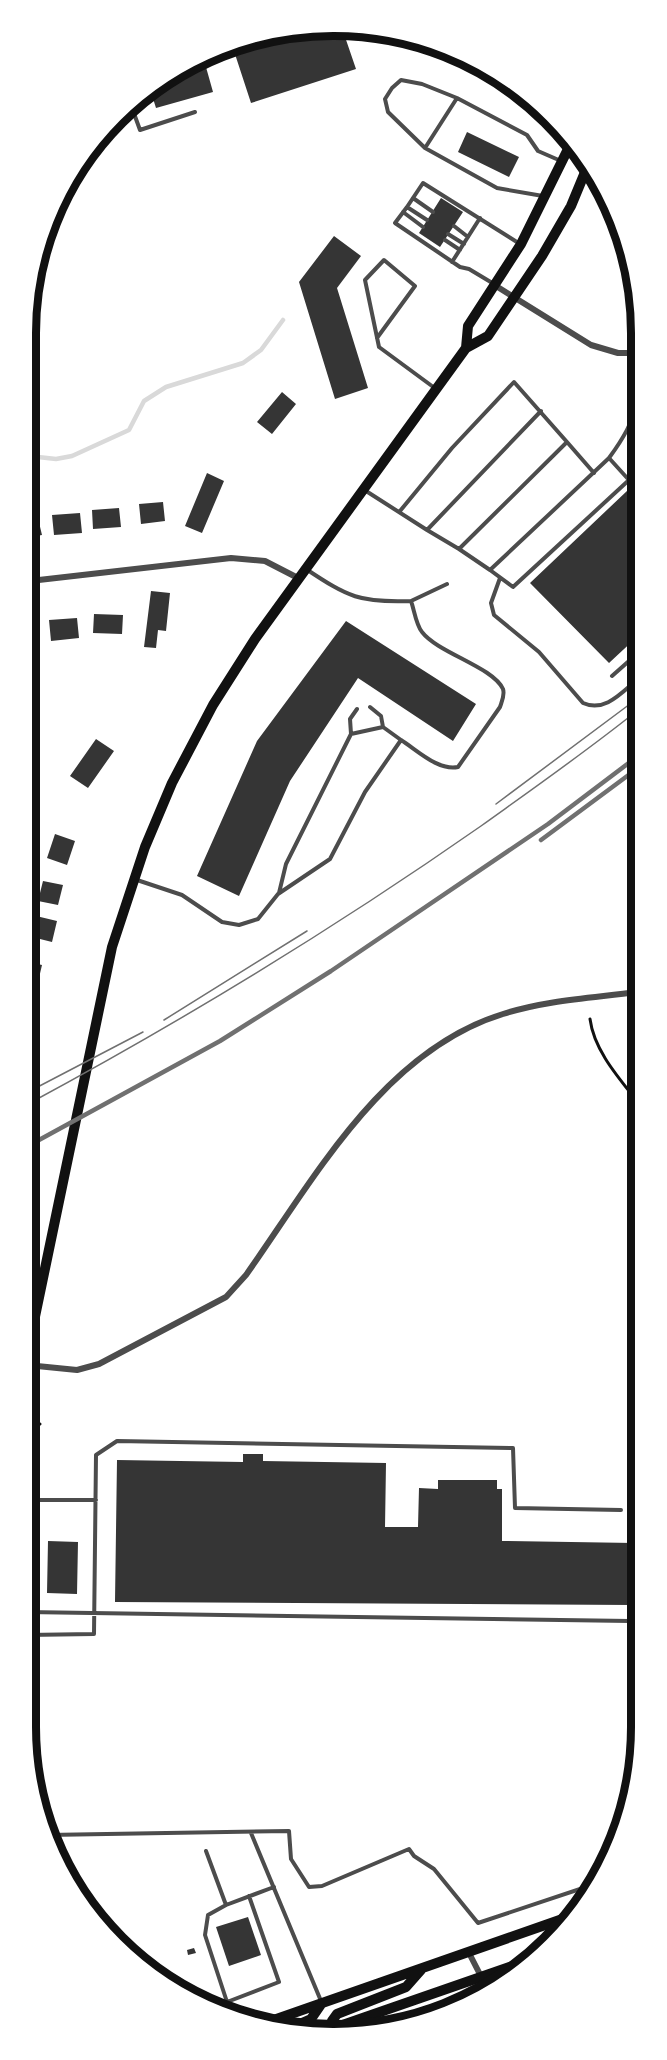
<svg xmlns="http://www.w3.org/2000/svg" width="667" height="2060" viewBox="0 0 667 2060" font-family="'DM Sans',sans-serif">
<rect width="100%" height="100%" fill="#fff"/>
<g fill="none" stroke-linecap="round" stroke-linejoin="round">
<!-- stream -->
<path stroke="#d9d9d9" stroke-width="4.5" d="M31 442 38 457 56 459 72 456 129 430 144 401 166 387 243 363 261 350 283 320"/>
</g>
<!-- building -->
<path fill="#353535" d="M274 31H343L356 69 251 103 233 48Z
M204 60 213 92 156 108 150 89 163 77Z
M467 132 519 157 509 177 458 152Z
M441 198 463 212 440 247 419 233Z
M334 236 361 256 337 288 368 388 335 399 299 282Z
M282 392 296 404 272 434 257 422Z
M207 473 224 481 202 533 185 526Z
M628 490 638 501V636L609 663 530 583Z
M163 502 165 521 141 524 139 504Z
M119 508 121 527 93 529 92 510Z
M36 510 42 535 30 537 31 511Z
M80 513 82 533 54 535 52 515Z
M151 591 170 593 166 631 158 630 156 648 144 647Z
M94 614 123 615 122 634 93 633Z
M77 618 79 638 51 641 49 620Z
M346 621 476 704 453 741 358 678 290 781 239 896 197 876 257 741Z
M35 623 38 651 30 652V624Z
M96 739 114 751 88 788 70 776Z
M55 834 75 841 67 865 47 858Z
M43 881 63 885 58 905 38 901Z
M32 915 57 921 52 942 40 939 38 950 29 948Z
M29 962 42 965 35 995 29 994Z
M243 1454H263V1461L386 1463 385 1527H418L419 1488 438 1489V1480H497V1489H502V1541L634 1543 636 1562H634L633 1605 115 1602 117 1460 243 1462Z
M48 1541 78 1542 77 1594 47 1593Z
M248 1917 261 1955 229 1966 216 1927Z
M194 1948 196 1953 188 1955 187 1950Z"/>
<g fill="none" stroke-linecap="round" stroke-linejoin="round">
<!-- path -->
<path stroke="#111" stroke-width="3" d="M590 1019C594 1050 618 1077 637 1101
M31 1423 40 1424"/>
<!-- service -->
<path stroke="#4c4c4c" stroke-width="4" d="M441 49 445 56 503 79
M457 98 422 84 401 80 392 88 385 99 388 112 425 148 497 188 543 196
M132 108 140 130 195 112
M425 148 457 98 527 135 538 151 561 161
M83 157 84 156
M413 198 433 212
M407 207 395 223 460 267 469 269 494 284
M403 212 423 227
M427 220 407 207 423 183 520 244
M454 226 468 237
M448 234 464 244
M445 240 460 250
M452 262 480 218
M377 338 415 286 384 260 365 280 379 347 436 389
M567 442 594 473
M609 458 638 490
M366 491 427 530
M400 511 452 448 514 382 567 442 459 549 427 530 541 411
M459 549 490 570 609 458C623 439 633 422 639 398
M490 570 513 587 629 480
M500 578 491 603 494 615 539 652 583 703C605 713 622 692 638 679
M411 601 447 584
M612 676 638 653
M370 707 381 716 383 727
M351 734 350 719 357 709
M137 880 182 895 222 922 239 925 258 919 278 894 330 859 365 792 401 740C417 750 438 771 458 767L500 707C502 701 505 695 503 689 493 667 438 653 422 632 416 625 414 609 411 601 360 603 348 597 306 569
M279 893 286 864 351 734 383 727 401 740
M26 1500H96
M26 1612 630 1621 636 1631
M26 1635 94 1634 96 1455 117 1441 513 1448 515 1508 621 1510
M251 1833 321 2001
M47 1835 289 1831 291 1859 309 1887 322 1886 409 1849 414 1856 434 1869 478 1923 595 1884
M206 1851 226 1905
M227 2002 205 1935 208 1915 226 1905 274 1887
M233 2013 227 2002 279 1982 249 1896"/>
<!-- minor -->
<path stroke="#4c4c4c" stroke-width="6" d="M496 286 591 345 618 353H639
M30 581 231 558 265 561 298 578
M27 1365 77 1370 99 1364 226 1297 246 1275C314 1179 383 1051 503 1014 547 1000 592 998 637 992
M468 1951 488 1990"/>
<!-- secondary -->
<path stroke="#111" stroke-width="10" d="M466 348 468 326 521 244 572 141
M27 1355 112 947 145 847 172 783 213 705 255 639 466 348 488 336 542 256 571 206 588 165
M265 2023 571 1916
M331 2029 527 1961
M333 2029 332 2021 337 2014 406 1987 421 1970
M286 2030 311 2019 322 2003"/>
<!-- tram -->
<path stroke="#707070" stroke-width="1.5" d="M496 804 638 698
M164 1020 307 931
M28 1092 143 1032
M28 1104C184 1020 335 928 481 826 534 788 587 751 638 710"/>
<!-- rail -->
<path stroke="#707070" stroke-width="4.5" d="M541 840 638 768
M28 1146 220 1041 331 971 548 824 638 756"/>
</g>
<!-- crop -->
<path d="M0 0H667V2060H0ZM333 36H334A297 297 0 0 1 631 333V1727A297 297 0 0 1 334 2024H333A297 297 0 0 1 36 1727V333A297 297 0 0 1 333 36Z" fill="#fff" fill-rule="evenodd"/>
<path fill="none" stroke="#111" stroke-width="8" d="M333 36H334A297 297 0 0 1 631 333V1727A297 297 0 0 1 334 2024H333A297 297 0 0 1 36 1727V333A297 297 0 0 1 333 36Z"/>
</svg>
